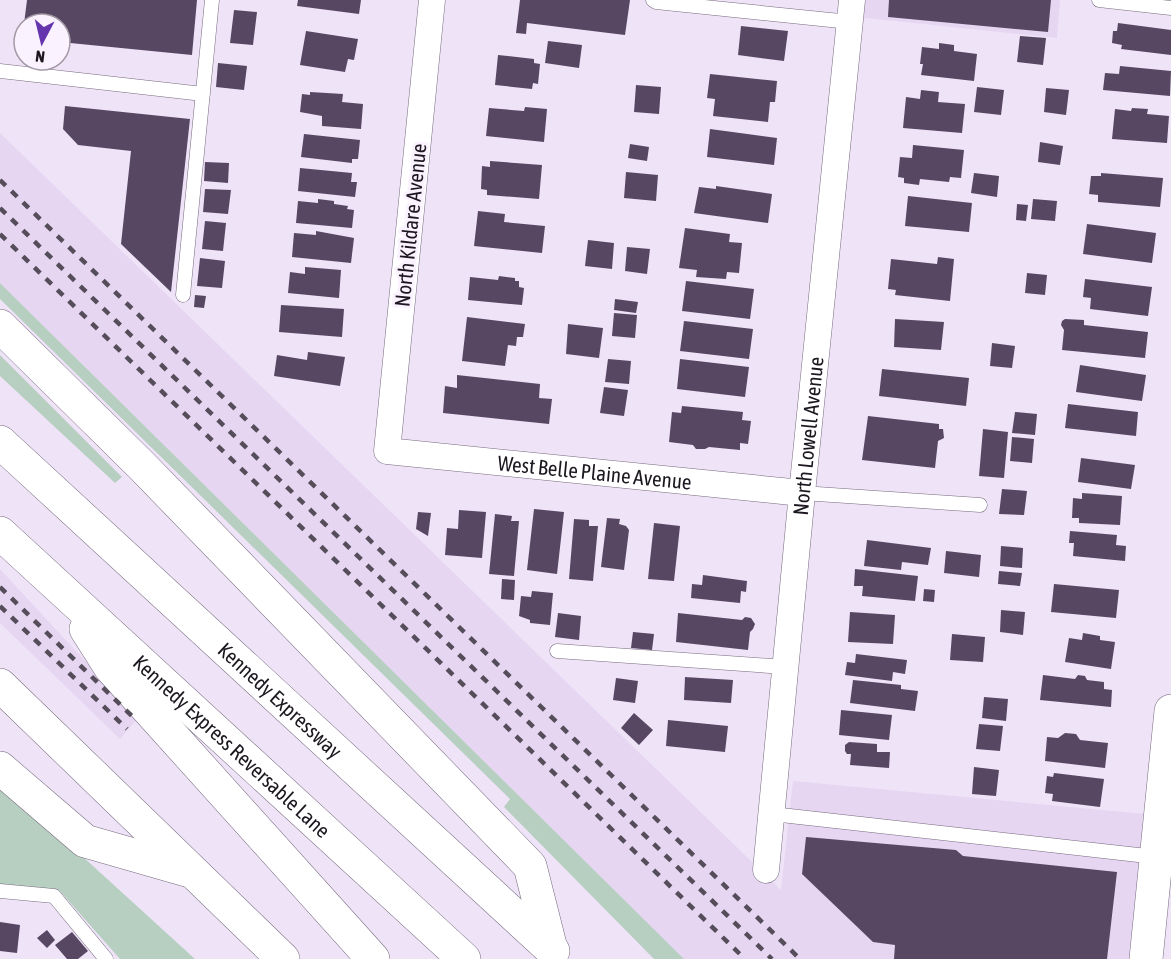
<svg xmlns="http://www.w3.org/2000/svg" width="1171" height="959" viewBox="0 0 1171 959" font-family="'Asap Condensed',sans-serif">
<rect width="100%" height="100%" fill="#efe3f8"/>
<!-- built -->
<path fill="#e6d6f2" d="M849 0H1060L1057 38 848 16Z
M0 133 781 890 793 781 1145 814 1130 959H684L0 283Z
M0 569 138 718 120 739 0 623Z"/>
<!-- green -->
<path fill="#b7cfc0" d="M0 283 684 959H654L504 807 510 799 0 299Z
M0 355 122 477 115 483 0 376Z
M0 786 59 835 195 959H120L59 890 0 885Z"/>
<!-- building -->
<path fill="#584763" d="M27 0H197L192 55 60 42V24H24Z
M298 0H361L359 14 297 6Z
M520 0H630L625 35 527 23 526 34 516 33Z
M889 0H1051L1048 32 888 17Z
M234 10 257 12 253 45 230 43Z
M1118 23 1171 30V55L1121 49 1122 45 1112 43 1113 31H1117Z
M741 26 788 31 784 61 738 55Z
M306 31 358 39 354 60 348 59 345 72 300 65Z
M1020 36 1046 38 1043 65 1017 62Z
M548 41 582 45 579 68 545 63Z
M939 43 954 45V51L977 54 974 81 921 75 923 64H920L922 47 939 49Z
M498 55 534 59V63L540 64 538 84 533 83 532 89 495 85Z
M218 63 247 66 244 90 216 87Z
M1120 66 1171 71 1170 96 1103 90 1105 73 1119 74Z
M710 74 777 81 775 102H770L768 122 713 116 715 99 707 98Z
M636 85 661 87 659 114 634 112Z
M977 87 1004 90 1001 115 974 112Z
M1046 88 1069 90 1066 115 1044 112Z
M921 90 939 92 938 102 965 104 962 133 903 128 906 97 920 99Z
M310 92 343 94 342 102 363 104 361 129 322 126V116L300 112 302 94 310 95Z
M65 106 190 119 171 292 121 244 131 151 78 145 63 129Z
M525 107 547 109 544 142 486 136 489 108 524 111Z
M1132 108 1148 109 1147 114 1169 116 1167 143 1112 139 1115 109 1131 111Z
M710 129 777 138 774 165 707 157Z
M304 134 360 140 358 159H352V163L301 157Z
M1040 142 1063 146 1060 165 1038 162Z
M630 144 649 147 647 161 628 158Z
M913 145 964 150 961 178 950 177 949 182 920 179 919 185 904 183V178L898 177 900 157 912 158Z
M490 161 542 165 539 199 487 195V190L481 189 482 166 490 167Z
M205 162 229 163 228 183 204 181Z
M300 168 352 173 351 182H357L355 197 298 191Z
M626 172 658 175 656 201 624 198Z
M974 173 999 176 997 197 971 193Z
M1101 173 1163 178 1160 207 1098 202V195L1089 194 1091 176H1101Z
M716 186 772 194 768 223 694 213 699 187 716 189Z
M205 189 231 190 228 214 203 212Z
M908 196 972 203 969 232 905 226Z
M318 199 334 201V204L348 206 347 209 354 210 352 228 296 223 298 201 318 203Z
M1033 199 1057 201 1055 221 1031 219Z
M1017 204 1028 205 1026 221 1016 220Z
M478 211 505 214 504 222 545 226 542 253 474 246Z
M205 221 226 223 223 251 202 249Z
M1087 224 1156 233 1152 263 1083 254Z
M685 228 730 234 729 242 742 243 739 273 727 272 726 279 696 277 697 270 679 268Z
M316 231 354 238 351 263 292 257 294 233 316 235Z
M588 240 614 243 612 269 585 266Z
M627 247 650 249 647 274 625 271Z
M938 257 954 259 950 301 895 295 896 290 888 289 891 259 937 264Z
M200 258 225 261 222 288 197 286Z
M305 267 341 270 339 298 288 293 290 272 305 274Z
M1027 273 1047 275 1045 295 1025 293Z
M499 276 515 278V281H519V287L524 288 522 305 468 300 470 277 498 280Z
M1085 279 1152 287 1148 316 1090 309 1091 298 1083 297Z
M686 281 754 289 750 319 682 311Z
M195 295 206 296 204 308 194 307Z
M615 299 638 302 636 313 614 310Z
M281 305 344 309 342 337 279 332Z
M614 313 637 315 635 338 612 336Z
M467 317 525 324 523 337H517L516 346 508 345 505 366 462 361Z
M895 319 944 322 941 350 894 347Z
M1065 319 1084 320V325L1148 332 1145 358 1062 350 1064 330 1061 325 1062 321Z
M684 321 753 329 749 359 680 351Z
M568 324 603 328 599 358 566 354Z
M992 343 1015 346 1012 368 990 366Z
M308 352 345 357 340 386 274 376 277 355 307 360Z
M608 359 631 361 629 384 605 382Z
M680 359 749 367 745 397 677 389Z
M1080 365 1146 375 1142 401 1076 392Z
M882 369 969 378 966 406 879 396Z
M457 375 540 384 539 398 552 399 549 424 443 413 445 386 457 388Z
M604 387 628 390 624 416 600 413Z
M1068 404 1138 412 1136 436 1065 428Z
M682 406 743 412 742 420 751 421 748 444 740 443V450L709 447 705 449H696L693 445 669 442 672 412 681 413Z
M1015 412 1037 414 1035 435 1012 433Z
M868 416 939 424V429H943L944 438 938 441 935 468 862 460Z
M983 429 1008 432 1004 478 979 476Z
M1012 437 1034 439 1032 463 1010 461Z
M1081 458 1135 465 1131 489 1078 482Z
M1002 489 1027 491 1024 515 999 514Z
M1082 493 1122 496 1120 525 1079 523V518H1072L1073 498 1082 499Z
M534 509 564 512 557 574 527 570Z
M459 510 486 512 482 558 445 555 447 528 458 529Z
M418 512 431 513 428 536 416 529Z
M495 514 512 516 511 521H519L514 576 489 574Z
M607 518 620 519 619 524 626 526 629 530 624 570 601 567Z
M574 519 589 520V526H598L593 581 569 579Z
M654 523 680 526 674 581 648 579Z
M1070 531 1117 535 1116 545 1126 546 1125 561 1073 556 1074 543H1069Z
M867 540 931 548 928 565 902 562 901 570 864 566Z
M1001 546 1023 548 1022 568 1000 566Z
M946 551 981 555 979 577 944 573Z
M855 569 918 576 915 601 862 596 863 586H854Z
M999 571 1022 573 1020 586 998 584Z
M703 575 747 581 746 592 741 591 740 603 691 598 692 584 702 585Z
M502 579 515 580 514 600 501 599Z
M1054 584 1119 590 1116 618 1051 612Z
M924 589 935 590 934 602 923 601Z
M532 591 553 593 550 625 530 623V620L519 616 521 596 531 597Z
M1001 610 1025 612 1023 635 1000 632Z
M850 612 895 615 893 644 848 642Z
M558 613 581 616 579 640 555 637Z
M678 613 742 620 745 617 751 618 755 624 753 629 750 632 748 650 676 642Z
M633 632 654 634 652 650 631 648Z
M1083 633 1100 636V640L1115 642 1111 669 1065 662 1069 638 1082 640Z
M952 634 985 637 983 662 950 660Z
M856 654 907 660 905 674 893 672 892 681 845 675 847 662 855 663Z
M1043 675 1075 679 1078 675 1085 676 1087 680 1104 682V689L1112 690 1111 707 1040 700Z
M685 677 733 680 731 703 684 700Z
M616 678 638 681 635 703 613 700Z
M853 680 901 685V689L918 691 915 711 850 703Z
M984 697 1008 699 1006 721 982 718Z
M841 710 892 715 889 740 839 735Z
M634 713 653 730 639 745 621 728Z
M668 720 728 726 725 752 666 746Z
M979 724 1003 726 1000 751 976 749Z
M1065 733 1076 734 1080 740 1108 743 1105 768 1045 761 1047 737 1058 738Z
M849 742 877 744V752H890L889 768 850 765 851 754H847L845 751V745Z
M974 767 999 770 996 796 972 794Z
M1054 773 1104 779 1100 807 1052 801 1053 794 1045 793 1047 776 1053 777Z
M806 837 956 850 963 856 1117 872 1107 959H894L895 945 873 942 802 874Z
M0 922 20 925 17 953 0 951Z
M47 930 55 940 47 948 37 938Z
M72 932 88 951 78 959H67L55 945Z"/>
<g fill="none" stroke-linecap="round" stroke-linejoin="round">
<!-- service casing -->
<g stroke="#766b7e" stroke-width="15">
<path id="service" d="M653 0 656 2 850 22
M1099 0 1171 8
M0 71 203 94
M183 295 212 0
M802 493 980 505
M557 651 785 667
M772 814 1156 857
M0 891 54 896 106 959"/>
</g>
<!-- minor casing -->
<g stroke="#766b7e" stroke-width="27">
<g id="minor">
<path id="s1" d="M432 0 387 451 802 493"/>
<path id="s2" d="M766 870 802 493 852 0"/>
</g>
</g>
<!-- tertiary casing -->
<g stroke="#766b7e" stroke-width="34">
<path id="tertiary" d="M1146 959 1171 711"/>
</g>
<!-- motorway casing -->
<g stroke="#766b7e" stroke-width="34">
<g id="motorway">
<path d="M0 326 142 466 530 866 551 949"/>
<path id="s3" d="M0 442 553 951"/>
<path id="s4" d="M0 533 464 959"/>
<path d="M86 629 110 667 373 959"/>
<path d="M0 685 283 959"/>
<path d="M0 768 85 841 186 870"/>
</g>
</g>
<!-- service -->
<use href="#service" stroke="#fff" stroke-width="14"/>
<!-- minor -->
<use href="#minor" stroke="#fff" stroke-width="26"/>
<!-- tertiary -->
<use href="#tertiary" stroke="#fff" stroke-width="33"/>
<!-- motorway -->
<use href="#motorway" stroke="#fff" stroke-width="33"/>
<!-- rail -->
<path stroke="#554e5a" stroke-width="4.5" stroke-dasharray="8 8" stroke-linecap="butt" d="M0 180 800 959
M0 208 772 959
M0 234 745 959
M0 587 136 720
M0 606 127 729"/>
</g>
<g text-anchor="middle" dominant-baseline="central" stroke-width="6" stroke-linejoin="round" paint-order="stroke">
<!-- street labels -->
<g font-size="21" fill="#1d1820" stroke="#faf2ff">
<text transform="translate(410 225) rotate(-84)">North Kildare Avenue</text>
<text stroke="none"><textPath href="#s2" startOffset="436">North Lowell Avenue</textPath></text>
<text stroke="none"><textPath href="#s1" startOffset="662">West Belle Plaine Avenue</textPath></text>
<text stroke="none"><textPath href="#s3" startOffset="381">Kennedy Expressway</textPath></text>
<text stroke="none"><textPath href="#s4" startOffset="315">Kennedy Express Reversable Lane</textPath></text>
</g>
</g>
<!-- north arrow -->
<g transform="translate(42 42) rotate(187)"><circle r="28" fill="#faf2ff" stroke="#a29ba6" stroke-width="1.5"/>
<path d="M0-4.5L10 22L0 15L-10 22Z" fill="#6535ad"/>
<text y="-9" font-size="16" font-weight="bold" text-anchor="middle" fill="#1d1820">N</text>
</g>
</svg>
